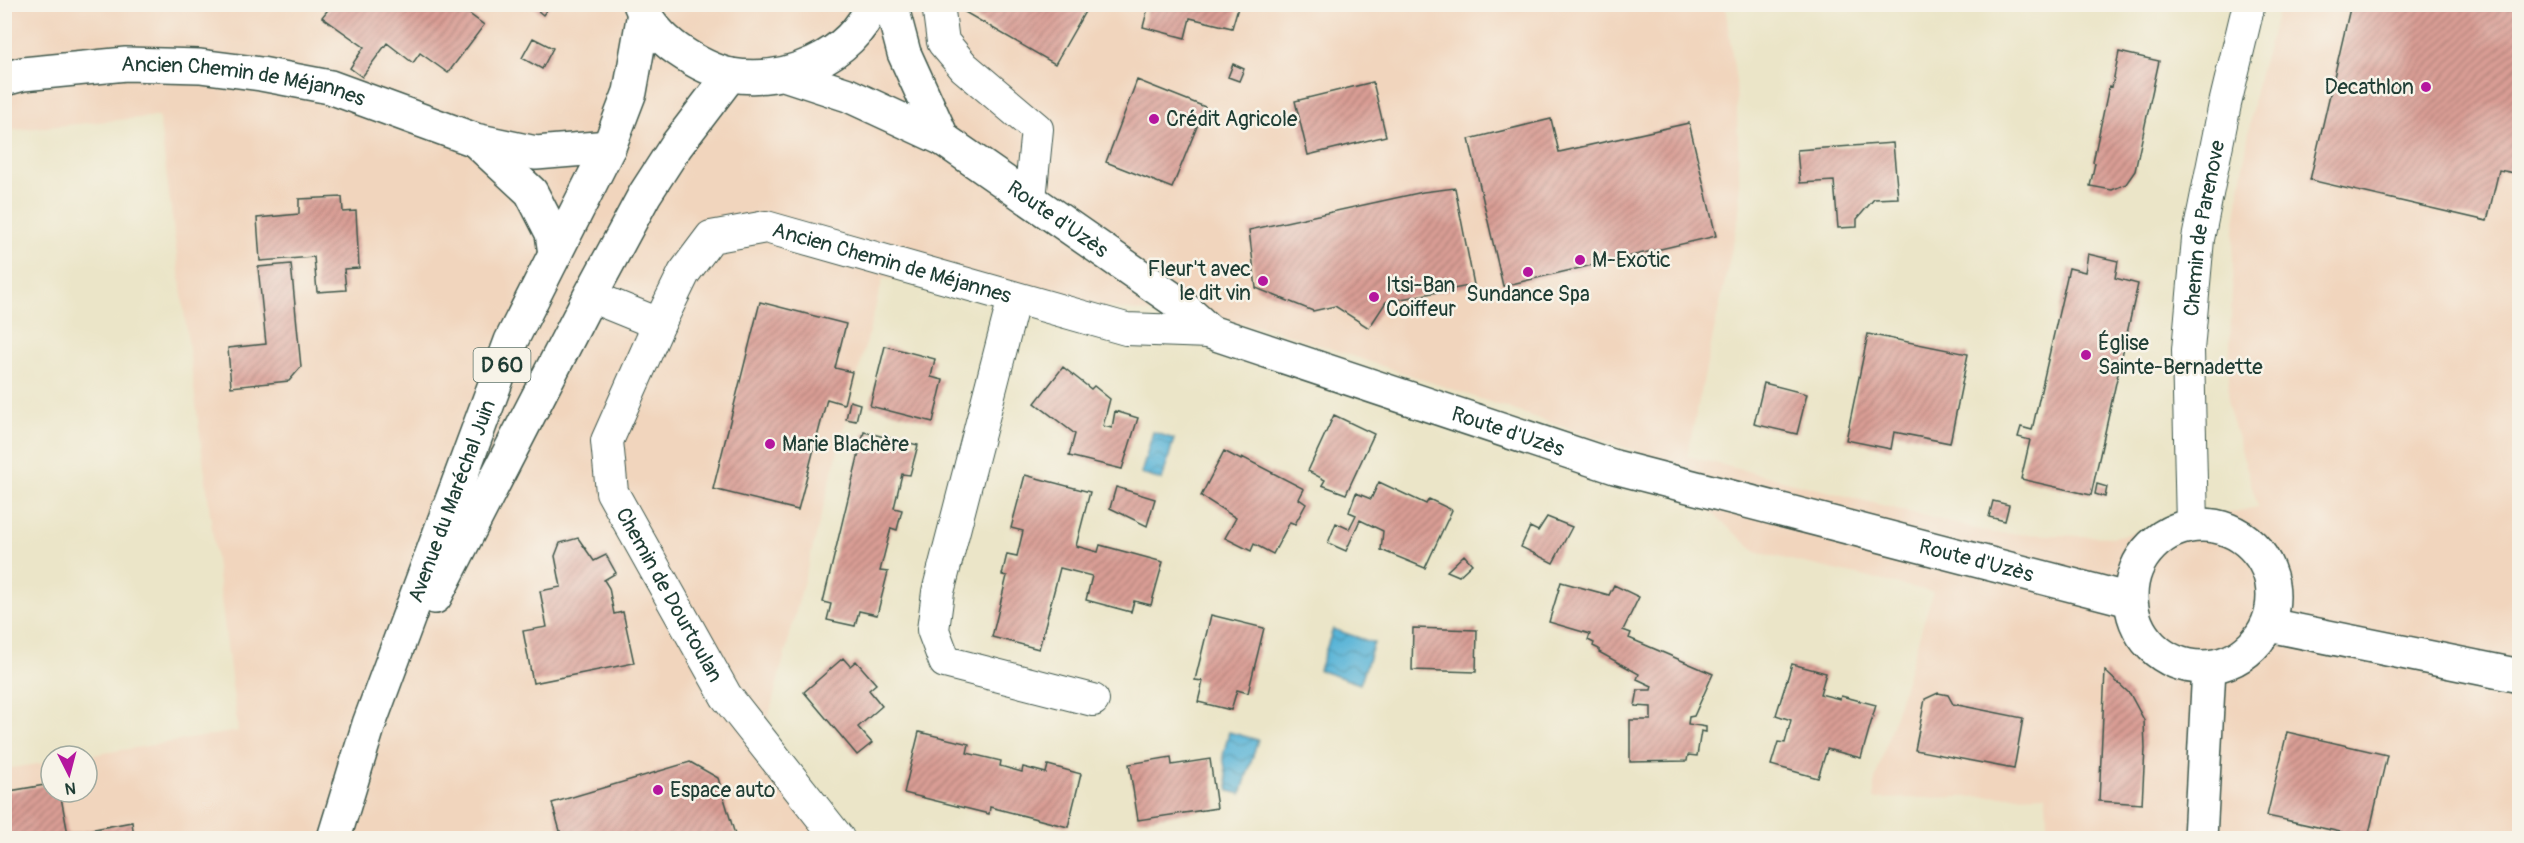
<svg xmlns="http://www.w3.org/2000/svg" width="2524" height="843" viewBox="0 0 2524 843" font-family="Pangolin,sans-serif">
<defs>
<pattern id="water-waves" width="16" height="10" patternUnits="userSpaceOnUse" patternTransform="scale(1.5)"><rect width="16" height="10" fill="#59b4d7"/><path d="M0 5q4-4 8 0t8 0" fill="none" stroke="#4994af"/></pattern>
<pattern id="building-hatch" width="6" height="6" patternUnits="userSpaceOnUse" patternTransform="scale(1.5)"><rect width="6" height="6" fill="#d99d94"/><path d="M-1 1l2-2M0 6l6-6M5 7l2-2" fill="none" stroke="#af817a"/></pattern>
</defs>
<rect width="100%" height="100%" fill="#f7f3e8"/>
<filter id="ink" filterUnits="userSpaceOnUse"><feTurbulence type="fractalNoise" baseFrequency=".0167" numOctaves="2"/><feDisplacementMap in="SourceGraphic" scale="12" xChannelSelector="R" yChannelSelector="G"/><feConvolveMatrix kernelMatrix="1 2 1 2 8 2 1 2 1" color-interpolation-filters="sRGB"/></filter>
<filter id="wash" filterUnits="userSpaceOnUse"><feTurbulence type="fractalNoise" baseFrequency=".008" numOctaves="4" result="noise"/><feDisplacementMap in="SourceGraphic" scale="24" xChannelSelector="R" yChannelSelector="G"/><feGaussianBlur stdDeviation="1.35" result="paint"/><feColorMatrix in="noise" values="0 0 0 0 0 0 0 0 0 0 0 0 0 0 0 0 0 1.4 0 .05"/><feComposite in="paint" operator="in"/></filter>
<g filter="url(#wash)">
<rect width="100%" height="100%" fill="#ebe5c8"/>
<!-- built -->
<path fill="#f1d5bd" d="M5 5H1725L1736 82 1740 211 1687 456 1992 533 2112 537 2258 507 2228 405 2234 230 2255 91 2280 5H2519V838H2248L2223 834 2083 830 2047 825 2046 795 1874 799V784L1933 592 1756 552 1647 455 1269 328 883 278 759 753 825 838H5V769L51 762V792H87L86 756 238 731 159 116 5 131Z"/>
<!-- water -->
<path fill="url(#water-waves)" stroke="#3c7886" stroke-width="1.5" d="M1153 432 1174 439 1162 480 1141 474Z
M1333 629 1374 643 1360 684 1319 670Z
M1229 732 1258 740 1241 794 1229 791 1223 756Z"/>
<g id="blocks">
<!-- building -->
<path fill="url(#building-hatch)" d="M329 4H456L484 25 448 73 420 53 413 63 387 43 362 77 350 68 364 47 322 17 331 6Z
M530 4H551L543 15Z
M961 4H1080L1087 8 1055 64 963 11Z
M1149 4H1239L1232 28 1190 18 1185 38 1143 27Z
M2351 4H2520V174L2499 170 2487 221 2310 180Z
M533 38 553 48 542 69 522 58Z
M2119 52 2159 61 2135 171 2126 184 2112 190 2090 186 2095 163 2093 162 2109 86 2112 87Z
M1233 64 1244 69 1239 81 1228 77Z
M1137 80 1205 107 1172 188 1106 162Z
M1373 82 1386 136 1308 155 1295 101Z
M1551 119 1559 152 1689 123 1716 236 1503 286 1469 139Z
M1893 143 1898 198 1874 199 1857 219V227L1838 228 1834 181 1800 183 1797 150Z
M1455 188 1474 285 1386 302 1369 328 1335 306 1313 311 1256 288 1249 230 1423 192Z
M342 197 343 212 356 211 359 268 344 269 346 290 317 292 314 257 260 261 257 218 299 214V199Z
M2088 254 2118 261 2115 278 2138 284 2091 495 2021 479 2030 440 2018 437 2021 427 2032 430 2069 268 2085 272Z
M291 264 301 367 289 381 231 387 228 348 266 344 258 267Z
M760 302 846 324 835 368 852 372 844 404 827 399 798 510 713 489Z
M1868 334 1968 354 1950 443 1894 432 1891 449 1846 440Z
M885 346 935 359 931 377 943 380 933 422 870 406Z
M1063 367 1091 389 1094 386 1110 399 1103 426 1112 428 1115 411 1138 418 1122 469 1069 456 1075 434 1035 403Z
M1764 383 1807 394 1797 434 1754 424Z
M850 401 860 404 856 421 846 419Z
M1334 415 1374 434 1346 494 1322 485 1325 480 1308 471Z
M864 432 918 445 910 475 902 474 894 508 902 510 897 530 891 528 880 571 888 572 877 615 859 611 855 626 827 620 831 604 823 602Z
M1224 451 1241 460 1242 457 1304 489 1299 499 1306 504 1295 524 1290 522 1273 554 1254 544 1251 551 1225 538 1236 518 1201 496Z
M1025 475 1090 492 1076 546 1098 552 1100 545 1163 562 1151 605 1134 601 1131 612 1086 600 1092 576 1060 568 1039 649 992 637 1007 576 1002 575 1007 554 1017 556 1023 531 1011 528Z
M1379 482 1426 504 1429 499 1452 510 1425 568 1381 550 1383 531 1360 520 1346 551 1328 543 1336 523 1349 529 1356 515 1349 512 1356 493 1371 499Z
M2097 484 2107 487 2105 497 2095 494Z
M1116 487 1155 499 1147 526 1110 508Z
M1993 501 2009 505 2005 521 1989 517Z
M1547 517 1572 527 1553 563 1521 547 1530 527 1538 531Z
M578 538 594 561 606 555 616 573 604 580 609 588 614 614 623 612 634 663 533 683 523 631 547 627 540 591 561 587 555 556 560 543Z
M1464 555 1472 564 1459 576 1447 571Z
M1561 582 1609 595 1614 585 1639 597 1623 630 1631 633 1629 638 1713 674 1694 716 1689 717 1688 724 1706 727V732L1701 731 1697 756 1688 755 1687 761 1630 762V720H1651V707L1635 706 1638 690H1651L1652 686 1637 679 1639 674 1599 652V649L1593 646 1594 643 1588 640 1590 634 1549 622Z
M1211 615 1264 628 1248 693 1237 690 1231 710 1198 702 1203 681 1195 680Z
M1413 628 1477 630 1476 672 1412 670Z
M843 658 850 666 856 661 876 684 869 690 882 706 858 727 872 743 857 755 804 692Z
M1792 664 1826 673 1820 694 1840 699 1841 696 1876 705 1861 758 1827 749 1818 778 1771 765 1778 742 1785 743 1791 720 1776 715Z
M2105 671 2130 694 2144 720 2145 749 2142 804 2099 801Z
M1938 693 1948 695 1953 704 2023 718 2014 769 1915 750 1925 699Z
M919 732 969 744 967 753 1001 761 1000 766 1022 772 1023 767 1046 773 1048 765 1081 774 1068 827 990 807 989 814 904 793Z
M2287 732 2387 755 2368 838 2267 816Z
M1171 757 1172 765 1210 759 1217 808 1138 820 1129 764Z
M690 762 718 778 736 838H562L552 803Z
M51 784V792H60L68 834 132 822 134 838H4V792Z"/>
</g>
</g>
<g filter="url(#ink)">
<use href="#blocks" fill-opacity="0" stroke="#3e564a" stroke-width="1.5"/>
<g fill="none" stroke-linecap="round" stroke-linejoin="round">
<!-- minor casing -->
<g stroke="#3e564a" stroke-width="34">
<g id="minor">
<path d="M938 4 943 42 964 67 1037 129 1030 199"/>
<path id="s1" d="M590 296 659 324 684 273 711 237 766 227 1126 329 1210 332"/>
<path d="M1014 298 938 592 933 630 945 662 1093 700"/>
<path id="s2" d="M659 324 607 441 612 492 726 696 838 838"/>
<path id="s3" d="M2192 525 2188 350 2198 239 2225 104 2249 4"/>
</g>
</g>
<!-- tertiary casing -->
<g stroke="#3e564a" stroke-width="36">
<g id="tertiary">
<path id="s4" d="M4 79 23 74 126 64 200 66 261 74 330 87 475 140 536 153 609 147"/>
<path d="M476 141 531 192 552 233 555 254"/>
<path d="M2200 838 2209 668"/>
</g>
</g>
<!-- secondary casing -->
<g stroke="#3e564a" stroke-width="36">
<g id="secondary">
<path d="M891 4 904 53 943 139"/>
<path id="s5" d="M784 74 848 95 943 139 1177 302 1210 332 1615 467 2130 600"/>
<circle cx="2202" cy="596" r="71"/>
<path d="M2269 625 2520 676"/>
</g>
</g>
<!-- primary casing -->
<g stroke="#3e564a" stroke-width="36">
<g id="primary">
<path d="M640 4C647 22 662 39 678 50 694 61 712 71 731 75 786 84 851 57 873 4"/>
<path d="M435 597 590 296 645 194 676 146 730 75"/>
<path id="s6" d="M334 838 369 724 511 341 609 147 630 92 644 13"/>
</g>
</g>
<!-- minor -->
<use href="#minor" stroke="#fff" stroke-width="32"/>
<!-- tertiary -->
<use href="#tertiary" stroke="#fff" stroke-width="33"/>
<!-- secondary -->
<use href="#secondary" stroke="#fff" stroke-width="33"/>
<!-- primary -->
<use href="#primary" stroke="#fff" stroke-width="33"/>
</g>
</g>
<!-- markers -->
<g fill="#b5179e" stroke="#f7f3e8" stroke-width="2">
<circle cx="2426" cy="87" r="6"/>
<circle cx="1154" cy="119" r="6"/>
<circle cx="1580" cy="260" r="6"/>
<circle cx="1528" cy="272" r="6"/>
<circle cx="1263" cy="281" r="6"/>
<circle cx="1374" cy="297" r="6"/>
<circle cx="2086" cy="355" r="6"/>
<circle cx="770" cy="444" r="6"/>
<circle cx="658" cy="790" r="6"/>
</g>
<g text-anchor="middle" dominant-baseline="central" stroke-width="5" stroke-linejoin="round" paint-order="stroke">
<!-- shield labels -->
<rect fill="#f7f3e8" stroke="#60746a" stroke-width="1.5" x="473.5" y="348" width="57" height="34" rx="4.5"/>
<g font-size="20" font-weight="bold" fill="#1f3d34">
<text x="502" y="365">D 60</text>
</g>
<!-- street labels -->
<g font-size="21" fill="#1f3d34" stroke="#f7f3e8">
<text stroke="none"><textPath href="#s4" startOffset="242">Ancien Chemin de Méjannes</textPath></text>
<text stroke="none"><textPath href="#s5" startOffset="312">Route d'Uzès</textPath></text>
<text stroke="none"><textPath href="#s3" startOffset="298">Chemin de Parenove</textPath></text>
<text stroke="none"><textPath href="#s1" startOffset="363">Ancien Chemin de Méjannes</textPath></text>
<text stroke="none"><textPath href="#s5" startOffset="816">Route d'Uzès</textPath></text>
<text stroke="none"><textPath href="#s6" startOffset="357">Avenue du Maréchal Juin</textPath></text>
<text stroke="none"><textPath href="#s5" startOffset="1302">Route d'Uzès</textPath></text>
<text stroke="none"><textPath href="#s2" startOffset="297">Chemin de Dourtoulan</textPath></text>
</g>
<!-- poi labels -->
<g font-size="21" fill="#1f3d34" stroke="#f7f3e8" text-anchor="start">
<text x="2414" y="87" text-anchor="end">Decathlon</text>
<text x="1166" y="119">Crédit Agricole</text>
<text x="1592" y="260">M-Exotic</text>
<text x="1251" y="269" text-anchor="end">Fleur't avec<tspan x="1251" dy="24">le dit vin</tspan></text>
<text x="1386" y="285">Itsi-Ban<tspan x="1386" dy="24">Coiffeur</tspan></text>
<text x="1528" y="294" text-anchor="middle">Sundance Spa</text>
<text x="2098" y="343">Église<tspan x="2098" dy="24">Sainte-Bernadette</tspan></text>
<text x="782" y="444">Marie Blachère</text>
<text x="670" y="790">Espace auto</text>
</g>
</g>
<!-- margin -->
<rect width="2524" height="843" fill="none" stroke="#f7f3e8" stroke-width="24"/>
<!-- north arrow -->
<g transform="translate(69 774) rotate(174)"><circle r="28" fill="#f7f3e8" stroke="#a1aaa0" stroke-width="1.5"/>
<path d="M0-4.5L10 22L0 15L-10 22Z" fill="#b5179e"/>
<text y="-9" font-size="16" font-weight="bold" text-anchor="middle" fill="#1f3d34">N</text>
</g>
</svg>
